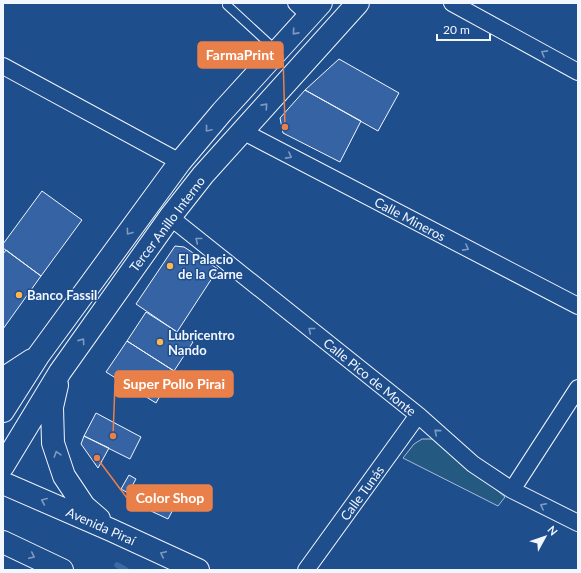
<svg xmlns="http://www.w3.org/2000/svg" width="581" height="573" viewBox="0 0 581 573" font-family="Lato,sans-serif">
<rect width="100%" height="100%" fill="#1f4e8c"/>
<!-- green -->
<path fill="#245a82" stroke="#a8bbd7" d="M422 439H432L440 442 505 497 498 506 403 458 414 444Z"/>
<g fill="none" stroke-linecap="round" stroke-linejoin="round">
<!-- stream -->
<path stroke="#3b69a3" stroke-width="5.5" d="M117 565 126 570"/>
</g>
<!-- building -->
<path fill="#3563a3" stroke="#f2f6ff" d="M339 59 399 93 378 131 305 90Z
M305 90 361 121 340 162 283 133 280 118Z
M42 191 82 220 41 276 3 248V244Z
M175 246 184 247 218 269 177 332 136 304Z
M6 250 41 276 3 329V254Z
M146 312 193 342 174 371 127 341Z
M127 341 174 371 156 403 106 372Z
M96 413 141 437 130 459 84 436Z
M84 436 109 448 98 468 81 444Z
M129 475 136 479 128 493 121 489Z
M161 491 178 500 168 519 151 511Z"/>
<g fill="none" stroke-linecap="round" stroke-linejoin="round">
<!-- service casing -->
<g stroke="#f2f6ff" stroke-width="10">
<path id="service" d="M227 5 277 51"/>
</g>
<!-- minor casing -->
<g stroke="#f2f6ff" stroke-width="18">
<path id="minor" d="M296 3 310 16
M452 3 578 72
M3 66 180 162
M242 131 578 306
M170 217 418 415 473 464 512 490 578 523
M512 490 578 388
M306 570 418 415"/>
</g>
<!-- secondary casing -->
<g stroke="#f2f6ff" stroke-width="24">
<path id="secondary" d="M3 379 32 360
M57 385 52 407 53 443 64 476 84 506 99 519
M3 411 38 356 180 162 222 112 321 3
M3 466 60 372 170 217 203 175 358 3
M3 483 111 530 198 570
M3 542 62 570"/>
</g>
<!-- service -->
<use href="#service" stroke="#1f4e8c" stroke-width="8"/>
<!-- minor -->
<use href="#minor" stroke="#1f4e8c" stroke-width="16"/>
<!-- secondary -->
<use href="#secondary" stroke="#1f4e8c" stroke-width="22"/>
</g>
<!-- one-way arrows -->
<defs><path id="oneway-chevron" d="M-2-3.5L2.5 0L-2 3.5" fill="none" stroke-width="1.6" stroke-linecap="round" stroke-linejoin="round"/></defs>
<g stroke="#7e9ac0">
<use href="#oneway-chevron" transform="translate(295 32) rotate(132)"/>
<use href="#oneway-chevron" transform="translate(544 53) rotate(-151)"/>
<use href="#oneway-chevron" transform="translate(265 106) rotate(-48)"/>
<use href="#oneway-chevron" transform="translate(208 129) rotate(130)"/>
<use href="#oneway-chevron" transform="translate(289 156) rotate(28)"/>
<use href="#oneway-chevron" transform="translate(129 232) rotate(126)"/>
<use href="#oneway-chevron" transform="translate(198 240) rotate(-141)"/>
<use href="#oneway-chevron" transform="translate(466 248) rotate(28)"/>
<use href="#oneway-chevron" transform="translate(311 330) rotate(-141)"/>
<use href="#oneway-chevron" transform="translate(82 341) rotate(-55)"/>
<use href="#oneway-chevron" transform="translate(437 432) rotate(-139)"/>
<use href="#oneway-chevron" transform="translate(57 454) rotate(-108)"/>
<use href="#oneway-chevron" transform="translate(44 501) rotate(-157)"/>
<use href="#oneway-chevron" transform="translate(543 506) rotate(-153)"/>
<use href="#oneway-chevron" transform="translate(163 554) rotate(-155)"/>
<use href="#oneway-chevron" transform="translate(32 556) rotate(25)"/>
</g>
<!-- markers -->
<g fill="#ffb74d" stroke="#1f4e8c" stroke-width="1.5">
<circle cx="170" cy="266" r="4"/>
<circle cx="19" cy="295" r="4"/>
<circle cx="160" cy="342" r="4"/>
</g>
<g text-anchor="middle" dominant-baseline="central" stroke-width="3" stroke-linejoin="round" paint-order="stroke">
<!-- street labels -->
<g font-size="13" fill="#f2f6ff" stroke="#1f4e8c">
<text transform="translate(410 219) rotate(28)">Calle Mineros</text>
<text transform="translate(167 224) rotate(-53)">Tercer Anillo Interno</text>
<text transform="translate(370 377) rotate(39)">Calle Pico de Monte</text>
<text transform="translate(362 493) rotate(-54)">Calle Tunás</text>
<text transform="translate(101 526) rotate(24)">Avenida Piraí</text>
</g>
<!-- poi labels -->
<g font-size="13" font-weight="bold" fill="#f2f6ff" stroke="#1f4e8c" text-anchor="start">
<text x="178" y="259">El Palacio<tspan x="178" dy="15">de la Carne</tspan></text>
<text x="27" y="295">Banco Fassil</text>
<text x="168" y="335">Lubricentro<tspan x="168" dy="15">Nando</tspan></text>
</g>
</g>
<!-- callouts -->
<path fill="none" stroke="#ea8049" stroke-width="1.5" d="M285 127L283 55M113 436L115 384M97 458L127 498"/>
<g fill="#ea8049" stroke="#1f4e8c" stroke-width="1.5">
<circle cx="285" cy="127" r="4"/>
<circle cx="113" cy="436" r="4"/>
<circle cx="97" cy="458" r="4"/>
</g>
<g fill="#ea8049" stroke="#ea8049" stroke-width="1.5">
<rect x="198" y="42" width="85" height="26" rx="4"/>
<rect x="115" y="371" width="118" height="26" rx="4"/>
<rect x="127" y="485" width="85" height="26" rx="4"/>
</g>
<g font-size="14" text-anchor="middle" font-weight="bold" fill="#fff">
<text x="240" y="60">FarmaPrint</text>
<text x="174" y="389">Super Pollo Pirai</text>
<text x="170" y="503">Color Shop</text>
</g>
<!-- border -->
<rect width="581" height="573" fill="none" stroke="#f2f6ff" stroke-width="8"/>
<!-- north arrow -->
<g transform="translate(545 537) rotate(50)" stroke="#1f4e8c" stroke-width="3" paint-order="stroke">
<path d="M0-3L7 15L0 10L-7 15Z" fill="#f2f6ff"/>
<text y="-6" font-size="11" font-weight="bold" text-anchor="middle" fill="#f2f6ff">N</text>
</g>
<!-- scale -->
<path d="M437 34v6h53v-6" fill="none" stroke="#f2f6ff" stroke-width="2"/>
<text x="443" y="34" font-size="12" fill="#f2f6ff" stroke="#1f4e8c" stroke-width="3" paint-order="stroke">20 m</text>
</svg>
